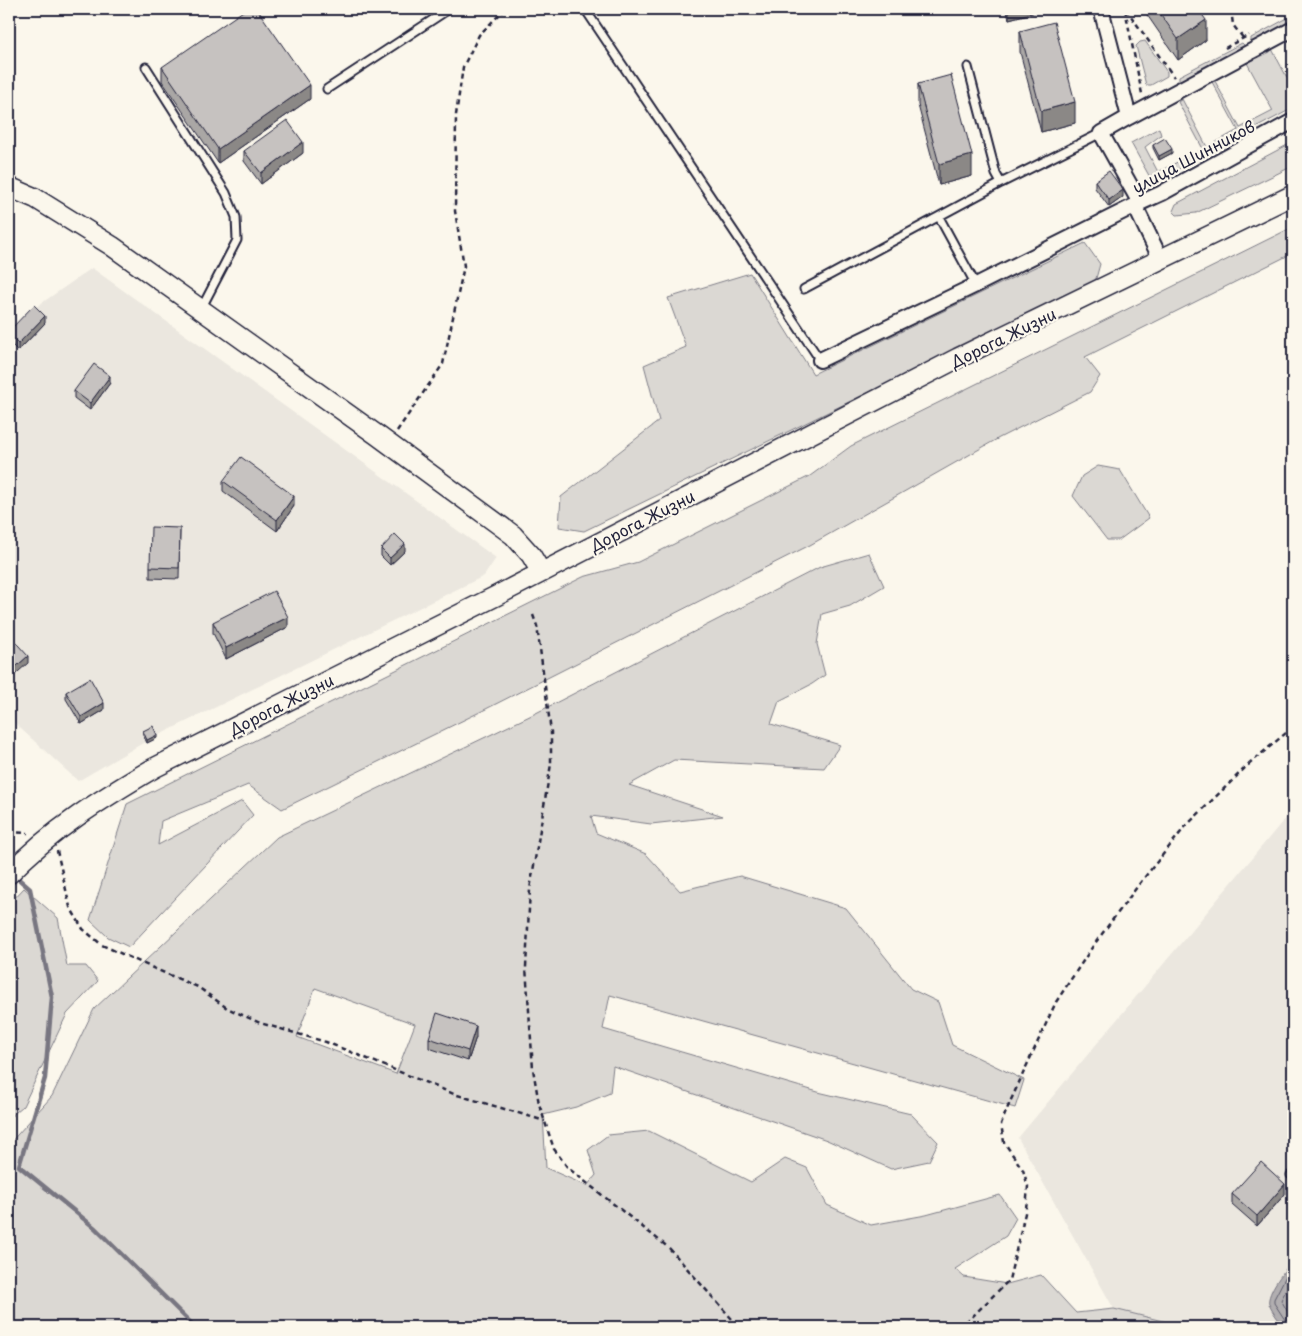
<svg xmlns="http://www.w3.org/2000/svg" width="1302" height="1336" viewBox="0 0 1302 1336" font-family="'Playpen Sans',sans-serif">
<rect width="100%" height="100%" fill="#fbf7ec"/>
<filter id="ink" filterUnits="userSpaceOnUse"><feTurbulence type="fractalNoise" baseFrequency=".02" numOctaves="2"/><feDisplacementMap in="SourceGraphic" scale="10" xChannelSelector="R" yChannelSelector="G"/><feConvolveMatrix kernelMatrix="1 2 1 2 8 2 1 2 1" color-interpolation-filters="sRGB"/></filter>
<g filter="url(#ink)">
<!-- built -->
<path fill="#ebe7df" d="M92 268 496 558 484 576 157 736V738L147 743 146 742 143 743 78 781 9 718V331L36 307Z
M1293 809V1327H1187L1114 1309 1018 1138Z"/>
<!-- green -->
<path fill="#dbd8d3" stroke="#7e7d87" fill-rule="evenodd" d="M1293 15V20L1251 43V38Z
M1145 41 1167 72V76L1151 85H1146L1136 46 1140 42Z
M1242 43 1245 46 1179 81V76Z
M1272 49 1293 89V108L1158 180 1152 181 1131 143 1159 128 1161 135 1145 147 1158 172 1203 149 1178 102 1182 99 1207 147 1238 130 1212 82 1215 81 1240 128 1273 111 1247 63 1270 52Z
M1293 142V166L1196 213 1177 215 1173 211 1176 204Z
M1293 227V253L1085 357 1100 376 1090 392 999 438 810 545 480 712 282 809 248 785 161 821 158 845 242 801 253 815 129 947 108 937 90 920 127 804 583 577 638 562 810 476 851 446Z
M1085 243 1100 264 1095 282 584 531 559 527 561 497 659 421 644 365 686 347 668 298 750 273 813 374Z
M1098 466 1120 470 1149 518 1119 540H1107L1073 496 1082 476Z
M869 553 884 586 850 606 822 614 817 644 825 675 812 684 779 701 771 724 840 745 824 768 674 760 629 785 723 816 651 824 591 816 596 833 646 854 680 891 740 876 846 908 911 989 938 1002 952 1045 1024 1080 1015 1108 610 995 603 1029 818 1092 911 1114 938 1142 929 1161 891 1169 827 1140 613 1066 610 1093 576 1107 543 1115 546 1168 587 1186 596 1175 588 1150 608 1135 649 1131 751 1182 785 1159 807 1168 827 1205 871 1225 926 1215 1000 1195 1016 1218 1006 1236 955 1269 964 1277 1007 1284 1041 1275 1076 1313 1114 1309 1187 1327H9V1144L52 1096 94 1009 277 837 536 713 820 567ZM315 988 415 1024 396 1074 297 1037Z
M24 888 58 918 67 966H86L98 981 67 1014 23 1106 9 1118V904Z"/>
<!-- water -->
<path fill="#b1aeb0" stroke="#787681" d="M1293 1260V1327H1284C1279 1320 1272 1312 1269 1304 1266 1293 1286 1268 1293 1260Z"/>
<g fill="none" stroke-linecap="round" stroke-linejoin="round">
<!-- shore -->
<path stroke="#5b5a6a" stroke-width="1" d="M1293 1277 1281 1300 1293 1321
M1288 1327 1287 1323 1274 1303V1299L1287 1274 1293 1267"/>
<!-- stream -->
<path stroke="#787681" stroke-width="4.5" d="M14 875 30 889 52 997 45 1078 19 1166 95 1228 195 1327"/>
<!-- service casing -->
<g stroke="#22223b" stroke-width="11">
<path id="service" d="M585 9 820 360
M146 67 226 193 236 217 237 240 201 309
M968 67 996 174 1001 183
M327 89 449 9
M939 217 976 285
M804 289 1001 183 1101 133
M1291 1175H1293"/>
</g>
<!-- minor casing -->
<g stroke="#22223b" stroke-width="18">
<path id="minor" d="M1101 9 1129 117 1101 133 1140 203
M1129 117 1293 29
M1135 206 1161 260
M820 360 976 285 1140 203 1162 193 1293 121"/>
</g>
<!-- secondary casing -->
<g stroke="#22223b" stroke-width="22">
<path id="secondary" d="M9 187 35 198 112 246 377 435 513 535 531 555 541 572
M9 874C51 830 103 798 154 768L498 595 958 358 1293 195"/>
</g>
<!-- path -->
<path stroke="#22223b" stroke-width="2.5" stroke-dasharray="5 4" stroke-linecap="butt" d="M1125 9 1142 94 1144 93
M1126 9 1174 77
M1231 9 1233 25 1244 39
M1225 48 1249 35
M397 431 443 364 464 266 455 211 456 115 463 67 479 35 505 9
M533 615 537 626 551 732V764L530 889 526 967 533 1069 539 1104 554 1149 568 1168 669 1248 739 1327
M9 832 28 833
M57 851 70 907 83 929 102 945 153 968 198 987 227 1008 260 1023 326 1042 454 1094 545 1121
M957 1327 970 1319 1009 1280 1026 1209 1028 1186 1023 1170 1004 1142 1001 1124 1010 1102 1056 1002 1093 946 1140 883 1185 827 1247 766 1293 727"/>
<!-- service -->
<use href="#service" stroke="#fbf7ec" stroke-width="7"/>
<!-- minor -->
<use href="#minor" stroke="#fbf7ec" stroke-width="14"/>
<!-- secondary -->
<use href="#secondary" stroke="#fbf7ec" stroke-width="19"/>
</g>
<!-- wall -->
<path fill="#aaa7a5" stroke="#22223b" d="M1006 9H1043V10L1009 19Z
M1143 9H1198L1206 40 1178 60Z
M1020 31 1075 123 1041 132 1020 52Z
M162 67 310 99 218 163 162 81Z
M918 84 972 176 939 185 918 105Z
M1153 145 1172 153 1159 160 1153 148Z
M244 151 303 153 261 184 244 161Z
M1095 181 1123 197 1109 207 1095 188Z
M45 323 18 351 9 342V331Z
M110 383 90 410 74 398V391Z
M223 481 294 506 277 531 223 491Z
M180 528 179 579 150 578V567Z
M381 549 405 551 390 565 381 556Z
M213 622 288 627 226 659 213 633Z
M66 692 104 710 81 724 66 699Z
M143 731 157 738 147 743 143 735Z
M476 1037 468 1061 429 1048V1038Z
M1232 1194H1285L1257 1226 1232 1204Z"/>
<!-- shaded-wall -->
<path fill="#8b8886" stroke="#22223b" d="M1009 9H1043V10L1009 19Z
M1206 20V40L1178 60V39Z
M310 85V99L218 163V149Z
M1075 102V123L1041 132V111Z
M303 142V153L261 184V173Z
M1172 149V153L1159 160V156Z
M972 155V176L939 185V164Z
M1123 190V197L1109 207V200Z
M45 316V323L18 351V344Z
M110 376V383L90 410V403Z
M294 496V506L277 531V520Z
M405 544V551L390 565V558Z
M288 617V627L226 659V648Z
M28 656V663L9 680V673Z
M104 703V710L81 724V717Z
M157 735V738L147 743V740Z
M476 1026V1037L468 1061V1051Z
M1285 1184V1194L1257 1226V1216Z"/>
<!-- building -->
<path fill="#c6c2c0" stroke="#22223b" d="M246 9H257L310 85 218 149 162 67Z
M1157 9H1198L1206 20 1178 39Z
M1054 22 1075 102 1041 111 1020 31Z
M951 75 972 155 939 164 918 84Z
M287 120 303 142 261 173 244 151Z
M1165 138 1172 149 1159 156 1153 145Z
M1109 171 1123 190 1109 200 1095 181Z
M34 305 45 316 18 344 9 335V331Z
M94 364 110 376 90 403 74 391Z
M241 457 294 496 277 520 223 481Z
M151 527 180 528 179 568 150 567Z
M395 534 405 544 390 558 381 549Z
M274 591 288 617 226 648 213 622Z
M9 635 28 656 9 673Z
M90 678 104 703 81 717 66 692Z
M153 726 157 735 147 740 143 731Z
M437 1013 476 1026 468 1051 429 1038Z
M1261 1162 1285 1184 1257 1216 1232 1194Z"/>
</g>
<g text-anchor="middle" dominant-baseline="central" stroke-width="4.5" stroke-linejoin="round" paint-order="stroke">
<!-- street labels -->
<g font-size="16" fill="#22223b" stroke="#fbf7ec">
<text transform="translate(1193 156) rotate(-28)">улица Шинников</text>
<text transform="translate(1003 337) rotate(-26)">Дорога Жизни</text>
<text transform="translate(642 520) rotate(-27)">Дорога Жизни</text>
<text transform="translate(281 704) rotate(-27)">Дорога Жизни</text>
</g>
</g>
<!-- margin -->
<rect width="1302" height="1336" fill="none" stroke="#fbf7ec" stroke-width="30"/>
<rect x="15" y="15" width="1272" height="1306" fill="none" stroke="#22223b" stroke-width="2" filter="url(#ink)"/>
</svg>
